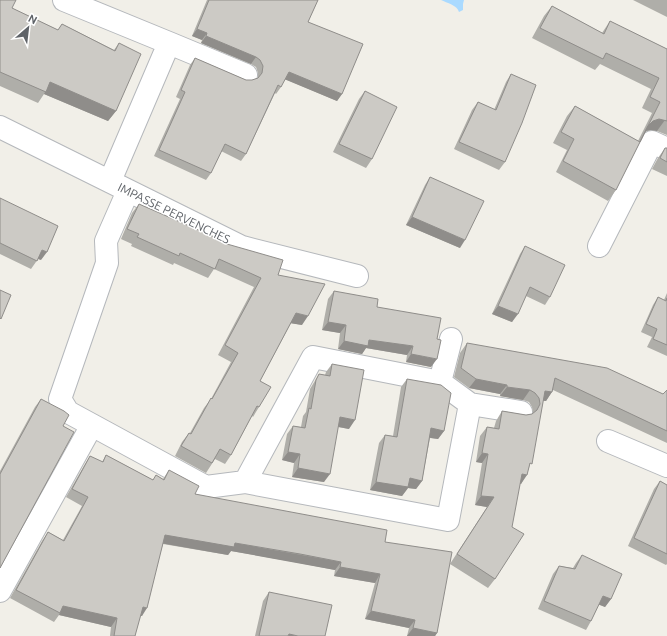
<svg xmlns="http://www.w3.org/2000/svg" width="667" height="636" viewBox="0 0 667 636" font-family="Ubuntu,sans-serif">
<rect width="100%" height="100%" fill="#f1efe8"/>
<!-- water -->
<path fill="#aadaff" d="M441 0H464L463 4V10L459 12C457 5 447 3 441 0Z"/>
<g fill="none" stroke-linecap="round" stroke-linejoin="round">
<!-- minor casing -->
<g stroke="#b5b8bc" stroke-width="24">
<path id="minor" d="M64 0 169 43 110 181
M169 43 246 75
M0 127 242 247 357 276
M128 191 106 241 107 263 60 399 68 412 206 487 245 482 448 520 470 404 440 382 313 357 245 482
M599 246 652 142 667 149
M440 382 451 339
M470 404 521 412
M608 441 667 466
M0 591 92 425"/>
</g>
<!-- minor -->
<use href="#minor" stroke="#fff" stroke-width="22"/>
</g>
<!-- wall -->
<path fill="#afaea9" d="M0 0 12 8 58 30 62 24 114 50 119 43 116 111 108 121 44 94 38 103 0 86Z
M207 0H318L308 22 342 94 337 101 285 79 281 87 276 94 275 93 246 154 241 161 221 151 211 173 206 180 154 156 180 99 176 97 190 65 195 58 246 80H252L258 78V73L256 67 251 64 201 43 202 40 192 36Z
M633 0H667V17Z
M552 6 602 33 610 21 667 49V135L657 131 651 130 645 132 616 190 608 201 556 172 567 150 553 143 567 116 575 106 638 141 652 113 642 108 651 89 600 64 595 70 532 38 544 16Z
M511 74 505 162 499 170 454 149 472 110 478 102 494 110 506 82Z
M365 91 372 159 366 168 333 152 359 99Z
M665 148H667V176L652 169 658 158Z
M430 177 460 248 406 225 425 185Z
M0 198 41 260 38 259 31 269 0 254Z
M139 204 227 244 278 275 302 325 291 323 260 381 259 407 253 417 252 416 231 455 225 464 215 459 206 473 175 456 182 442 189 433H190L204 408 211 399 231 362 218 355 254 287 214 269 208 278 174 263 173 265 131 246 132 244 121 239 132 213Z
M525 246 550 297 545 305 526 296 512 322 492 314 520 254Z
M334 291 377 307 431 367 406 362 407 355 366 348 362 354 338 349 340 333 322 330 328 299Z
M667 293V356L647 347 652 337 641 332 653 305 658 297 664 300Z
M467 343 663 394 667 390V443L553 390 546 401H543L529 468 521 484H520L495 579 488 588 450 564 487 507 475 505 482 463 476 462 480 436 487 427 494 428 496 421 502 411 526 415 532 414 533 413 532 407 529 402 523 400 500 396V394L469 388 454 377 460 353Z
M332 364 349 429 338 427 324 482 292 477 294 463 282 460 287 434 293 426 301 427 303 416 306 412 310 389 319 374 325 375 326 372Z
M407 379 444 431 438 439 430 438 422 481 416 489 408 488 402 496 370 490 379 443 385 435 393 436 401 387Z
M41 399 63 426 0 568V471L35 407Z
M106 455 153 480 156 475 163 479 169 470 195 494 385 542 437 633 435 636H407L409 628 365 619 375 583 334 576 335 570 294 562 231 551 228 555 163 544 142 616H140L135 636H110L111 627 59 615 54 622 10 598 42 541 48 532 63 540 82 506 66 497 85 464 90 456 102 462Z
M660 481 667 485V564L666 565 628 546 654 489Z
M582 555 611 599 605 607 599 604 591 621 586 630 538 609 553 574 559 566 573 568 576 563Z
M269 592 325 636H255L263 601Z"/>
<!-- shaded-wall -->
<path fill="#8f8d8a" d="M197 29 207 33 202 40 192 36Z
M206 36 256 57 251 64 201 43Z
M289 72 342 94 337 101 284 79Z
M50 82 116 111 108 121 44 94Z
M659 119 665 120 657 131 651 130 645 131 648 126 653 121Z
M412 217 465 240 460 248 406 225Z
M42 250 47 252 41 260 36 258Z
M498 306 518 314 512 322 492 314Z
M296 313 308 316 302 325 289 323Z
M328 322 346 325 340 333 322 330Z
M369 340 413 346 407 355 366 348 362 354 338 349 344 341Z
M411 354 437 359 431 367 406 362Z
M476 379 507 385 500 394 469 388Z
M507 387 530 390 523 400 500 396Z
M545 391 552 392 546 401 539 400Z
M340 417 355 420 349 429 334 426Z
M431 428 444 431 438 439 425 437Z
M288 452 300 454 294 463 282 460Z
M482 453 488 454 482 463 476 462Z
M298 468 330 474 324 482 292 477Z
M522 474 527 475 521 484 515 483Z
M410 478 422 481 416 489 408 488 402 496 370 490 376 482Z
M481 496 494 497 487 507 475 505Z
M165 535 235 543 341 562 335 570 231 551 228 555 160 543Z
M340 567 380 574 375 583 334 576Z
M603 596 611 599 605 607 597 604Z
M63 606 117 618 111 627 59 615Z
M143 607 147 608 142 616 137 615Z
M371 611 415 620 409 628 365 619Z
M413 628 437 633 435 636H407Z
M289 634 298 636H288Z"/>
<!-- building -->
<path fill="#cccac5" stroke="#8f8d8a" d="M0 0H16L12 8 58 30 62 24 115 51 119 43 141 54 116 111 50 82 46 92 0 72Z
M209 0H318L308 22 363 44 342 94 289 72 281 87 278 85 246 154 225 144 211 173 159 150 185 92 181 90 195 58 246 80H252L258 78 262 73 263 66 260 60 256 57 206 36 207 33 197 29Z
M552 6 604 34 610 21 667 49V121L659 119 653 121 648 126 616 190 563 161 574 139 561 132 575 106 640 142 660 102 650 97 659 78 606 53 603 59 540 28Z
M511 74 536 85 522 123 505 162 459 142 478 102 496 110Z
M365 91 397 107 372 159 339 144Z
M665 148H667V162L660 158Z
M430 177 484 201 465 240 412 217Z
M0 198 58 226 47 252 42 250 37 261 0 243Z
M139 204 228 243 227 244 283 260 278 275 325 284 308 316 296 313 260 381 271 387 259 407 257 406 231 455 220 449 212 463 181 446 189 433 191 434 211 398 212 399 238 353 225 345 261 278 219 259 215 269 180 253 179 256 137 237 139 234 127 229Z
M525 246 565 265 550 297 530 287 518 314 498 306Z
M0 290 11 295 1 319 0 318Z
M334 291 378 299 377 307 441 318 437 339 441 340 437 359 411 354 413 346 369 340 368 346 344 341 346 325 328 322Z
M658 297 666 301 667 298V345L653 339 657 329 646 324Z
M467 343 607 368 663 394 667 390V431L555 378 552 392 545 391 532 464 530 463 527 475 522 474 512 527 524 534 495 579 457 554 494 497 481 496 488 454 482 453 487 427 499 429 502 411 526 415 532 414 537 410 540 404 539 398 535 393 530 390 507 387V385L476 379 461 368Z
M332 364 364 370 355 420 340 417 330 474 298 468 300 454 288 452 293 426 305 428 309 408 311 409 316 380 319 374 330 376Z
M407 379 441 385 451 393 444 431 431 428 422 481 410 478 408 487 376 482 385 435 397 437Z
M41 399 64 411 69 415 63 426 74 432 0 568V474Z
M106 455 153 480 156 475 164 480 169 470 199 486 195 494 387 530 385 542 452 552 437 633 413 628 415 620 371 611 380 574 340 567 341 562 300 554 235 543 234 547 165 535 147 608 143 607 135 636H114L117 618 63 606 60 613 16 590 48 532 64 541 88 497 72 489 90 456 103 462Z
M660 481 667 485V554L634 538Z
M582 555 622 574 611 599 603 596 591 621 544 601 559 566 575 569Z
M269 592 332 605 325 636H298L289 634 288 636H259Z"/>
<g text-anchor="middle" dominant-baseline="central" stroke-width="3" stroke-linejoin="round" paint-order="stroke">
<!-- street labels -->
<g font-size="12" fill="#5f6368" stroke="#fff">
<text transform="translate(174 213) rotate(26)">IMPASSE PERVENCHES</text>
</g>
</g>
<!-- north arrow -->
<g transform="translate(28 28) rotate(28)" stroke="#ffffff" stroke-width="3" paint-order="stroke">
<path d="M0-3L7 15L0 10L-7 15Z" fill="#5f6368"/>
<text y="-6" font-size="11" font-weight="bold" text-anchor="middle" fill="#5f6368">N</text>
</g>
</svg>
